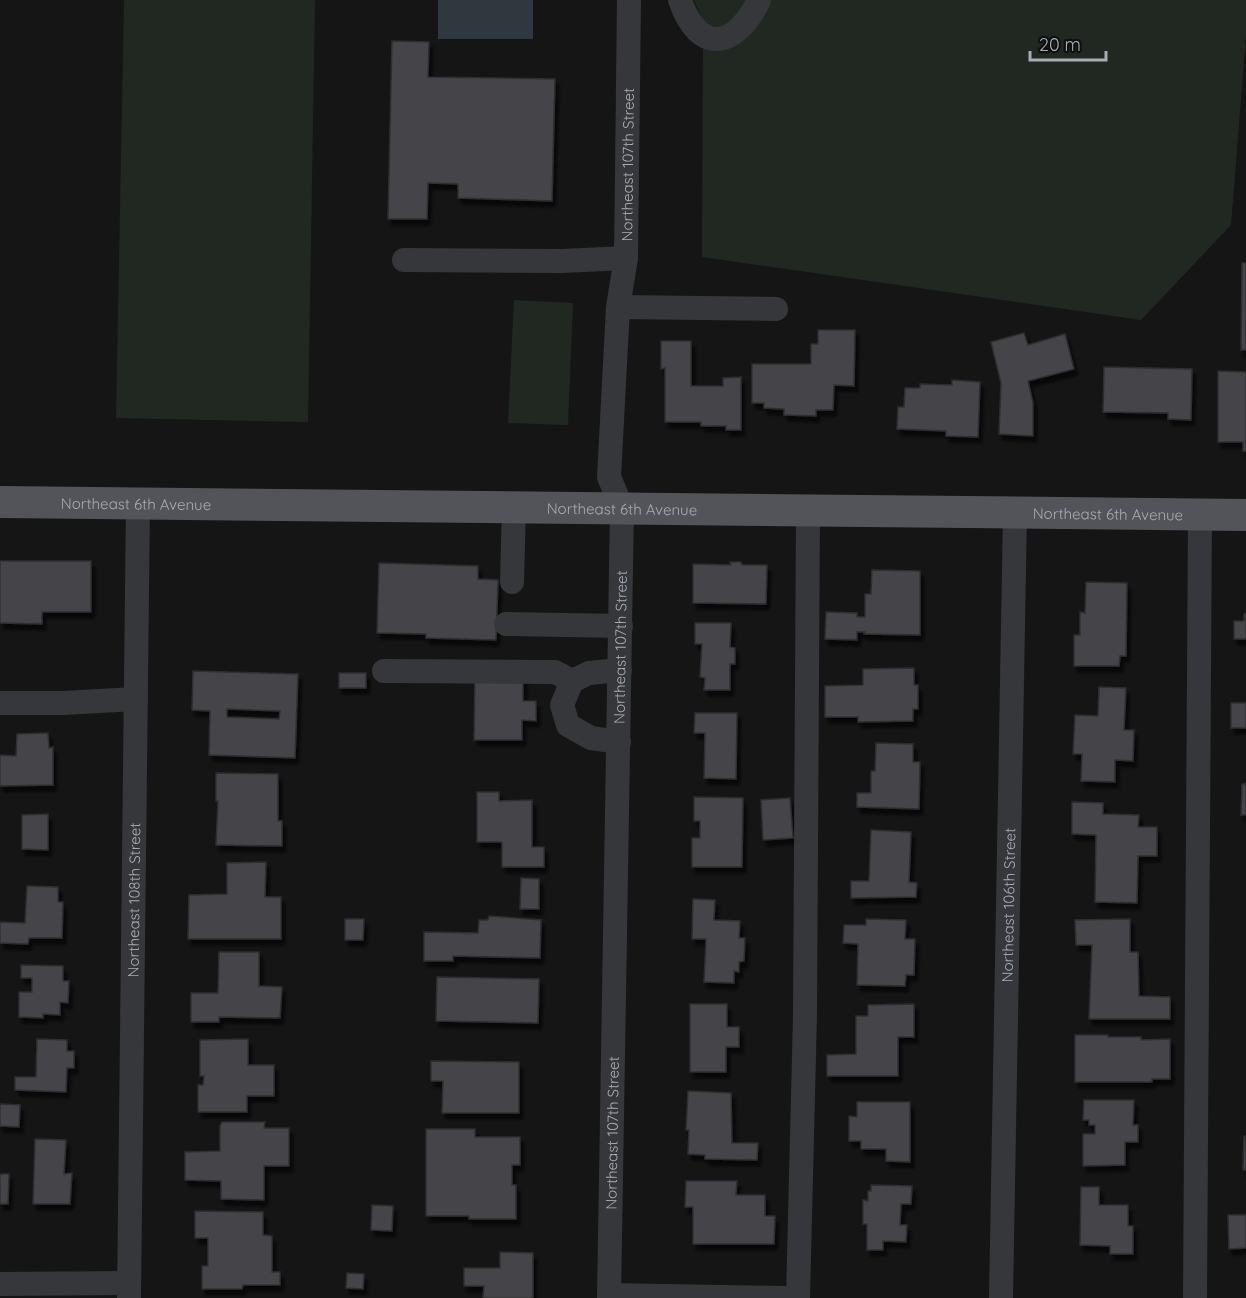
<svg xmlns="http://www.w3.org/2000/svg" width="1246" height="1298" viewBox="0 0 1246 1298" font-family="Quicksand,sans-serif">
<defs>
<filter id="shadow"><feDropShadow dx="3.5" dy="6" stdDeviation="1.5" flood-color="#0009"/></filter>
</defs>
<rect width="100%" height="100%" fill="#151516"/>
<!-- green -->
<path fill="#212822" d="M124 0H315L308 422 116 418Z
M694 0H1246V36L1231 225 1141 320 702 257 703 21Z
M514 300 573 303 568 425 508 423Z"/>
<!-- water -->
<path fill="#2f383e" d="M438 0H533V39H438Z"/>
<!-- building -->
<path fill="#444549" stroke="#2f2f32" stroke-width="1.5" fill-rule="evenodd" filter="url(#shadow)" d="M392 41 429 42 428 77 555 79 552 201 458 198V184L428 183 427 219H388Z
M1242 263H1246V350H1241Z
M818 330H855L854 386 834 385 833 410H816V416L784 415V409L764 408V403H752V364H811V344H818Z
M1024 333 1028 345 1065 334 1074 369 1028 381 1033 403V436L999 434 1001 383 991 342Z
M661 341H691V386H723V378L741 377V430H726V426H701V422H665V368L661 369Z
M1104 367 1192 369 1191 420 1168 419V413L1103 412Z
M1218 371 1246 372V451H1243V442H1218Z
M952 380 980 382 978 437 946 436V431L897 429 898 407H904L905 388H920V384L952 385Z
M0 561H91V612H42V624L0 623Z
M730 562H741L742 565H767L766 604 693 603V564L731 565Z
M379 563 478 566V579L498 580 496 640 426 638V634L377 633Z
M872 570 920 571V635L864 634 865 632H857V640L825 639 826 612 857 613V617H865V594H871Z
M1086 582 1127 583 1126 656H1120L1119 666H1074V635H1080V612L1085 613Z
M1244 614H1246V639H1234V621H1244Z
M695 623H731L730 647 735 648V664H730V690H704L705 678 700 677 702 644H695Z
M914 668V685H918V709H913V721L858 722V717H825V686L863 685V669Z
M193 671 298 674 295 758 209 755 210 711 192 710ZM227 709 280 711 279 719 227 717Z
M339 673H366V688H339Z
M475 676H523V701H536V721L522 720V740H474Z
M1099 687 1126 688 1124 730H1134L1133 761 1115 760V782L1081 781 1082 754H1073L1075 715 1098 716Z
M1231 703H1246V728H1231Z
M695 713H737L736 779 704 778 705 733H694Z
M48 733 49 748 53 747V785L0 786V755L16 756 17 734Z
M876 743 913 744V762H920L919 809 857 807V793H871V771H875Z
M216 773 278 774V821H282V846L216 845 218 801H216Z
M1242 784H1246V815H1241Z
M477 792H499V801L532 800V847H544V867H502V842H477Z
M694 797 743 798 742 867H692V838H700V821H694Z
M790 798 793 838 763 840 761 800Z
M1072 802 1103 803V814L1139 815 1138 827H1157V856H1138L1137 903 1095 902 1096 835 1072 834Z
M48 814V850L22 849V815Z
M871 830 911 832 909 882 917 883 916 897 851 898V881H869Z
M266 862 265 897H281V939H188L189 895 227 894V863Z
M521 878 539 879V909H520Z
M27 886 58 887V902H63L62 938H29L28 944 0 943V922L25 923Z
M693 899 715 900 714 920 740 921 739 938H745L744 961 739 962V972L734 971V983L704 982 706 939H692Z
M489 916 541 920 540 958 453 956V961H424V932L478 933 479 920H488Z
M345 919H364L363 940H345Z
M866 919 906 920 905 939H915L914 975H906L905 986 857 985 858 944 843 943 844 925H866Z
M1130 919V952H1138L1139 996 1170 997V1019H1089L1092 945H1076L1075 920Z
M219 952H259V986L282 987 280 1018 219 1017V1022H191V993H218Z
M21 965 63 966V981H69L68 1003 60 1002V1015L43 1014V1018L19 1017V992H32V978H21Z
M437 977 539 979 538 1023 436 1021Z
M690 1004H727V1027H739V1047H726V1072H690Z
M914 1004V1037H898V1076H827V1055L856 1054V1016H868V1005Z
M1075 1035H1108V1037H1141V1040L1170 1039V1079H1152V1082H1075Z
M37 1039 67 1040V1051H74V1068H67L66 1092 15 1090V1077H36Z
M248 1039V1065H274V1096H247V1112H198V1085H203L204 1076H200V1040Z
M431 1061 519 1062V1113H442L443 1081H431Z
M688 1091 731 1093 732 1143H758L757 1160 705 1159V1155L688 1154 689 1130H686Z
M1084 1100H1134L1133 1125H1138V1142H1125V1165L1083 1166V1134H1095V1125H1089V1120H1083Z
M857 1102H910V1162L886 1161V1149H861V1141H849V1116L857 1117Z
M0 1104 20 1105 19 1127 0 1126Z
M222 1122H265L264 1128H289V1166H264V1200L221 1199V1181L185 1180V1152L220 1151V1126Z
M426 1129H475V1137H520V1165H512V1185H516V1219H469V1216H426Z
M1244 1136H1246V1170H1243Z
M35 1139 66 1140 64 1174 72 1173 70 1204H33Z
M0 1174H9L8 1204H0Z
M686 1181H737L736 1195H765V1216H775L774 1244H693V1207H685Z
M871 1185 912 1186 911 1204H901L900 1225H907L906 1242 883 1241V1250H867V1224H863V1200L868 1201V1191H871Z
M1081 1187H1099V1205H1128V1226H1133V1254H1110V1246L1080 1245Z
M372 1205 393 1206 392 1231 371 1230Z
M195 1211 263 1212V1235L272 1236V1272H280V1285H243L242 1289H202V1266H208V1238H195Z
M1228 1215H1246V1248L1229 1249Z
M500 1252 533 1253V1298H483L484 1286H464V1268H500Z
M347 1273 364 1274 363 1289 346 1288Z"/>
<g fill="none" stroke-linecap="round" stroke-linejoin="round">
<!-- minor -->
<g stroke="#36373b" stroke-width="24">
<path d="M680 0C699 56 736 48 759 0"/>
<path d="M404 260 562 261 626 258"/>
<path d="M618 307 776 309"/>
<path d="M512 582 514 507"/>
<path d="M506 624 621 626"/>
<path d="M384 671 555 672 572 681"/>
<path d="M0 703H63L136 699"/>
<path d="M619 742 591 738 568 725 562 705 572 681 589 673 620 670"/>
<path d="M0 1284 129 1283"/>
<path d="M609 1295 785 1298"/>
<path id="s1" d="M129 1298 138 503"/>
<path id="s2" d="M609 1298 622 508 609 477 618 307 626 258 629 0"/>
<path d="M798 1298 805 1015 808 510"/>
<path id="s3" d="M1001 1298 1015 513"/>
<path d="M1195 1298 1200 515"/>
</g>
<!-- major -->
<path stroke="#525459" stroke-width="32" id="s4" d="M0 502 1246 515"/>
</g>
<g text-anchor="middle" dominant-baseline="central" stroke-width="4.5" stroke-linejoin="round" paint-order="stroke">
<!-- street labels -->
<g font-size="15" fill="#a8adb5" stroke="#101011">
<text stroke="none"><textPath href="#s2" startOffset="1137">Northeast 107th Street</textPath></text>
<text stroke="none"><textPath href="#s4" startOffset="136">Northeast 6th Avenue</textPath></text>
<text stroke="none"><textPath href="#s4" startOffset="622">Northeast 6th Avenue</textPath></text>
<text stroke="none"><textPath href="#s4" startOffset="1108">Northeast 6th Avenue</textPath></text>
<text stroke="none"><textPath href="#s2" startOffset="651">Northeast 107th Street</textPath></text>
<text stroke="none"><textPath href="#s1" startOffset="398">Northeast 108th Street</textPath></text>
<text stroke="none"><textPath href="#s3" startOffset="393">Northeast 106th Street</textPath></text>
<text stroke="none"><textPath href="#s2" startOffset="165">Northeast 107th Street</textPath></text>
</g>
</g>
<!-- scale -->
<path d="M1030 51v9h76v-9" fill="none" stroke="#a8adb5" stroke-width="3"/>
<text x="1039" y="51" font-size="18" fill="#a8adb5" stroke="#101011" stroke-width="4.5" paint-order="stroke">20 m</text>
</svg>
